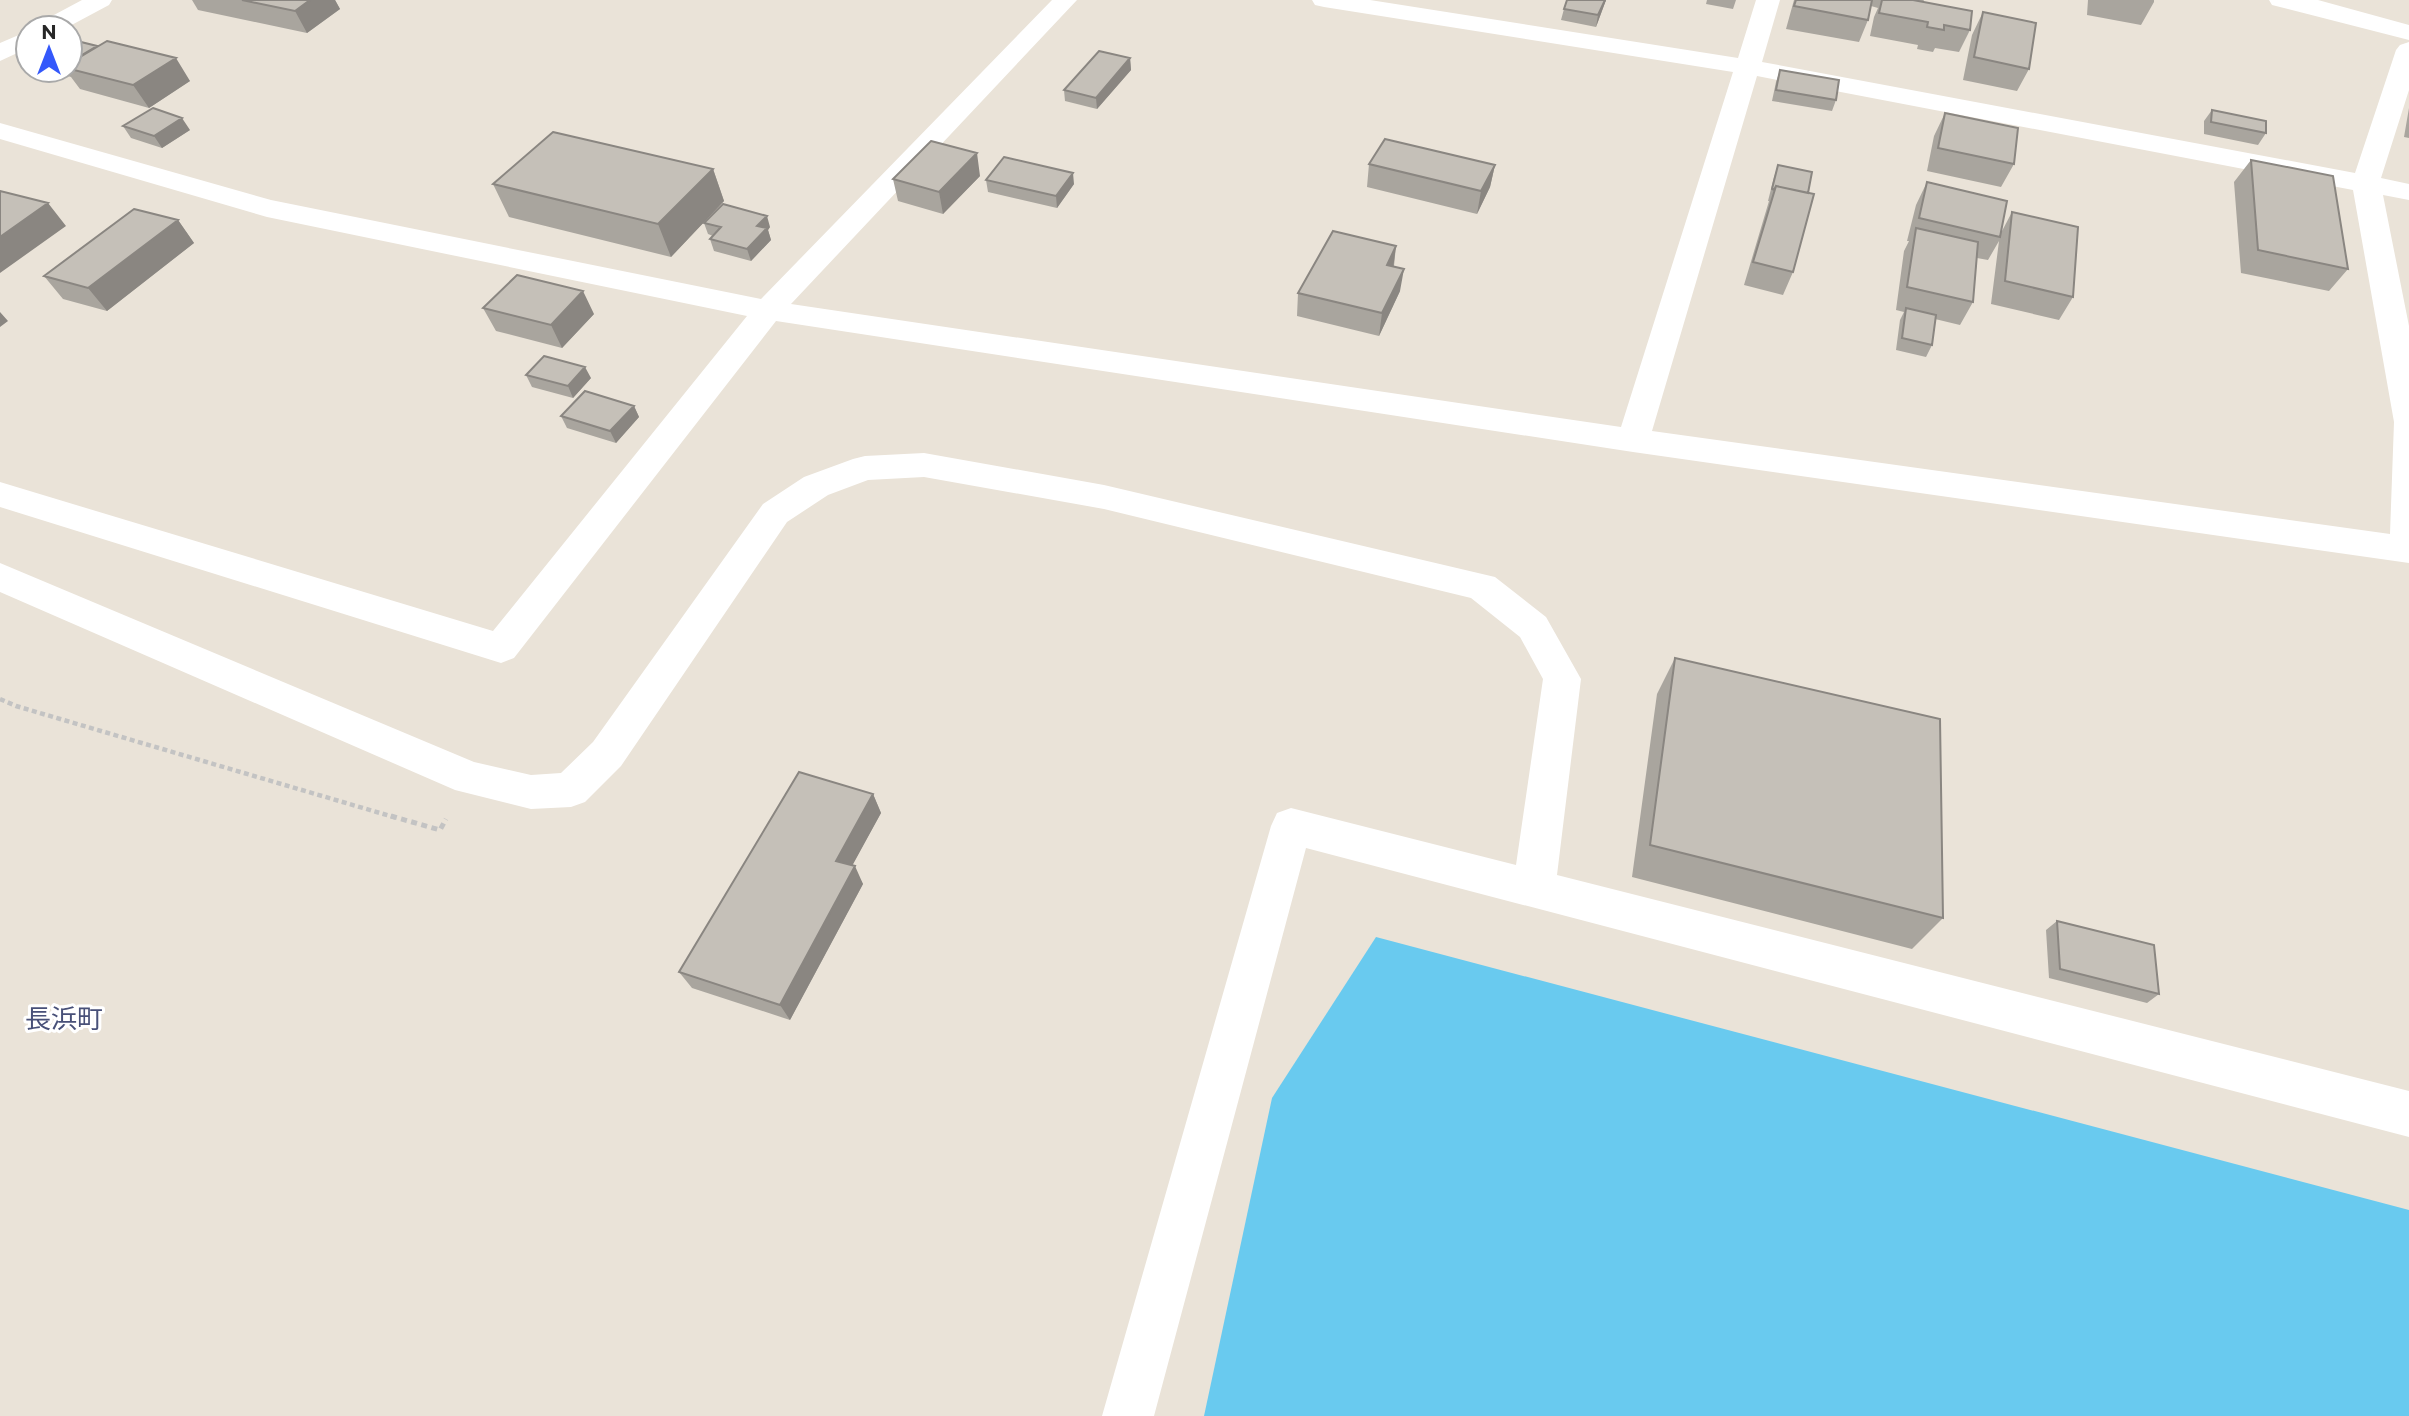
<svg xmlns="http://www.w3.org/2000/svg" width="2409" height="1416" viewBox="0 0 2409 1416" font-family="Montserrat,'Noto Sans JP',sans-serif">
<rect width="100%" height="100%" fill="#eae3d8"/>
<!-- water -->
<path fill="#69caef" d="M1376 937 2409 1210V1416H1204L1272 1098Z"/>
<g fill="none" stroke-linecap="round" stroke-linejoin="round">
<!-- path-far1 -->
<path stroke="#c3c3c3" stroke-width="4.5" stroke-dasharray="5 3.5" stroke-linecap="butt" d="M0 699 16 706 397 818"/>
<!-- path -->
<path stroke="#c3c3c3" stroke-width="5" stroke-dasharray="6 4.5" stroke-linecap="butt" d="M391 816 440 830 446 819"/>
<!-- minor -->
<path fill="#fff" fill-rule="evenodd" d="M82 0H112L109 5 66 28H36L39 23Z
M1052 0H1077L791 304 1621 427 1733 72 1324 7 1315 5 1312 0H1370L1738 58 1756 0H1780L1762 62 2355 173 2396 50 2400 45 2409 42V90L2381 178 2409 184V200L2383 195 2409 326V563L1633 452 776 321 514 658 501 663 0 507V482L493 631 747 316 267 217 0 139V123L271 200 761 299ZM1757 76 2353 190 2394 422 2390 534 1652 431Z
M2269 0H2318L2409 25V40L2272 5Z
M28 31V48L0 61V43Z
M924 453 1104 485 1495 577 1546 617 1581 679 1557 875 2409 1091V1137L1306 848 1154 1416H1102L1271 826 1277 813 1291 808 1516 865 1543 679 1520 637 1471 598 1104 509 924 477 868 480 828 495 787 522 621 766 585 802 571 807 531 809 455 790 0 592V563L474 762 531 775 561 773 593 742 763 504 804 477 853 459 865 456Z"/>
</g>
<!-- wall -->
<path fill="#a9a59e" d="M192 0H335L340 9 307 33 198 10Z
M1606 0 1596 27 1561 20 1564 9Z
M1707 0H1736L1733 9 1706 4Z
M1794 0H1924L1923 2 1970 30 1959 52 1935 48 1933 52 1917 49 1918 45 1870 36 1874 17 1878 8 1871 6 1868 20 1859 42 1786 29Z
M2088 0H2154V2L2141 25 2087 15Z
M1983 12 2029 69 2017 91 1963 80 1972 35Z
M97 46 190 81 149 108 80 89 71 77 56 72 54 70H70V48Z
M1130 58 1131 70 1097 109 1065 101 1064 90Z
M1780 70 1836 100 1832 111 1772 101 1776 82Z
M2409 108V138L2404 137Z
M2212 110 2266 133 2258 145 2204 134V121Z
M1945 113 2014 164 2001 187 1927 171 1934 136Z
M123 126 190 130 162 148 131 138Z
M2251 160 2348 269 2329 291 2241 273 2234 182Z
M1369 164 1495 165 1490 187 1477 214 1367 187Z
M1778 165 1793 272 1783 295 1744 285 1769 201H1768L1774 177Z
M713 169 724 201 671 257 509 217 493 184Z
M980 176 943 214 898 201 893 179Z
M986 180 1074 184 1057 208 988 192Z
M1927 182 2002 231 2012 212 2073 297 2059 320 1991 304 1999 241 1988 260 1977 258 1973 302 1960 325 1935 319 1932 345 1926 357 1896 350 1900 320 1904 312 1896 310 1904 251 1909 241H1907L1916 205Z
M178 220 194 243 107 311 63 299 44 276Z
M704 223 770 227 768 230 771 240 751 261 714 251 710 239 713 236 708 234Z
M1396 246 1394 266 1400 291 1379 336 1297 316 1298 293Z
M483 308 594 314 562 348 496 331Z
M526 375 591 378 573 398 532 387Z
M634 406 639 417 616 443 567 428 561 416Z
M1675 658 1943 918 1912 949 1632 877 1657 694Z
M873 794 881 813 852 865 863 884 790 1020 692 988 679 972Z
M2057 921 2159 994 2147 1003 2049 978 2046 930Z"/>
<!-- shaded-wall -->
<path fill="#8a8681" d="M310 0H335L340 9 307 33 295 11Z
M1605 0H1606L1596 27 1598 15Z
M176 58 190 81 149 108 133 85Z
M1130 58 1131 70 1097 109 1096 98Z
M182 118 190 130 162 148 154 136Z
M977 153 980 176 943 214 939 192Z
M1495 165 1490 187 1477 214 1481 191Z
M713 169 724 201 671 257 658 224Z
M1073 173 1074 184 1057 208 1056 196Z
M48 203 66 226 0 273V237Z
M767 216 770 227 768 230 771 240 751 261 747 249 757 226Z
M178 220 194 243 107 311 88 288Z
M1396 246 1393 269 1387 265Z
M1404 269 1400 291 1379 336 1382 313Z
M583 291 594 314 562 348 551 325Z
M0 312 8 321 0 327Z
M585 367 591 378 573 398 568 386Z
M634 406 639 417 616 443 610 431Z
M873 794 881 813 845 879 836 861Z
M855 866 863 884 790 1020 780 1005Z"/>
<!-- building -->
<path fill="#c5c0b8" stroke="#8a8681" stroke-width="2" d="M242 0H310L295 11Z
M1567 0H1605L1598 15 1564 9Z
M1796 0H1872L1868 20 1794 6Z
M1882 0H1913L1972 11 1970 30 1944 25V30L1927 27 1928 22 1879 13Z
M1983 12 2036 23 2029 69 1974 57Z
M107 41 176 58 133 85 70 69V63Z
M81 42 97 46 70 62V48Z
M1099 51 1130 58 1096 98 1064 90Z
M1780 70 1839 80 1836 100 1776 90Z
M153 108 182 118 154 136 123 126Z
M2212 110 2266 121V133L2211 122Z
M1945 113 2018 128 2014 164 1938 148Z
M553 132 713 169 658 224 493 184Z
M1385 139 1495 165 1481 191 1369 164Z
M931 141 977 153 939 192 893 179Z
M1004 157 1073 173 1056 196 986 180Z
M2251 160 2333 176 2348 269 2258 250Z
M1778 165 1812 172 1808 193 1776 186 1774 190 1772 189Z
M1927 182 2007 201 2000 237 1919 218Z
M1776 186 1814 194 1793 272 1753 262Z
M0 191 48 203 0 237Z
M723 204 767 216 757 226 767 228 747 249 710 239 721 227 704 223Z
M134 209 178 220 88 288 44 276Z
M2012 212 2078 227 2073 297 2005 281Z
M1916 228 1978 242 1973 302 1907 287Z
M1333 231 1396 246 1387 265 1404 269 1382 313 1298 293Z
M517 275 583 291 551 325 483 308Z
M1906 308 1936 315 1932 345 1902 338Z
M544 356 585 367 568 386 526 375Z
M585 391 634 406 610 431 561 416Z
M1675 658 1940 719 1943 918 1650 845Z
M799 772 873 794 836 861 855 866 780 1005 679 972Z
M2057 921 2154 945 2159 994 2060 969Z"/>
<g text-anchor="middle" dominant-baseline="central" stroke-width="6" stroke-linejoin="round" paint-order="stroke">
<!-- neighbourhood labels -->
<g font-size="26" fill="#485078" stroke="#fff">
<text x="64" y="1019">長浜町</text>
</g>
</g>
<!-- north arrow -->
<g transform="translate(49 49)"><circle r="33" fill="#ffffff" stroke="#a9a9a9" stroke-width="2"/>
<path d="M0-5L12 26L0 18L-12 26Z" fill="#3458fb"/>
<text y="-10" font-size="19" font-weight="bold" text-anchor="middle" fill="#272727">N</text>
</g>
</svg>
